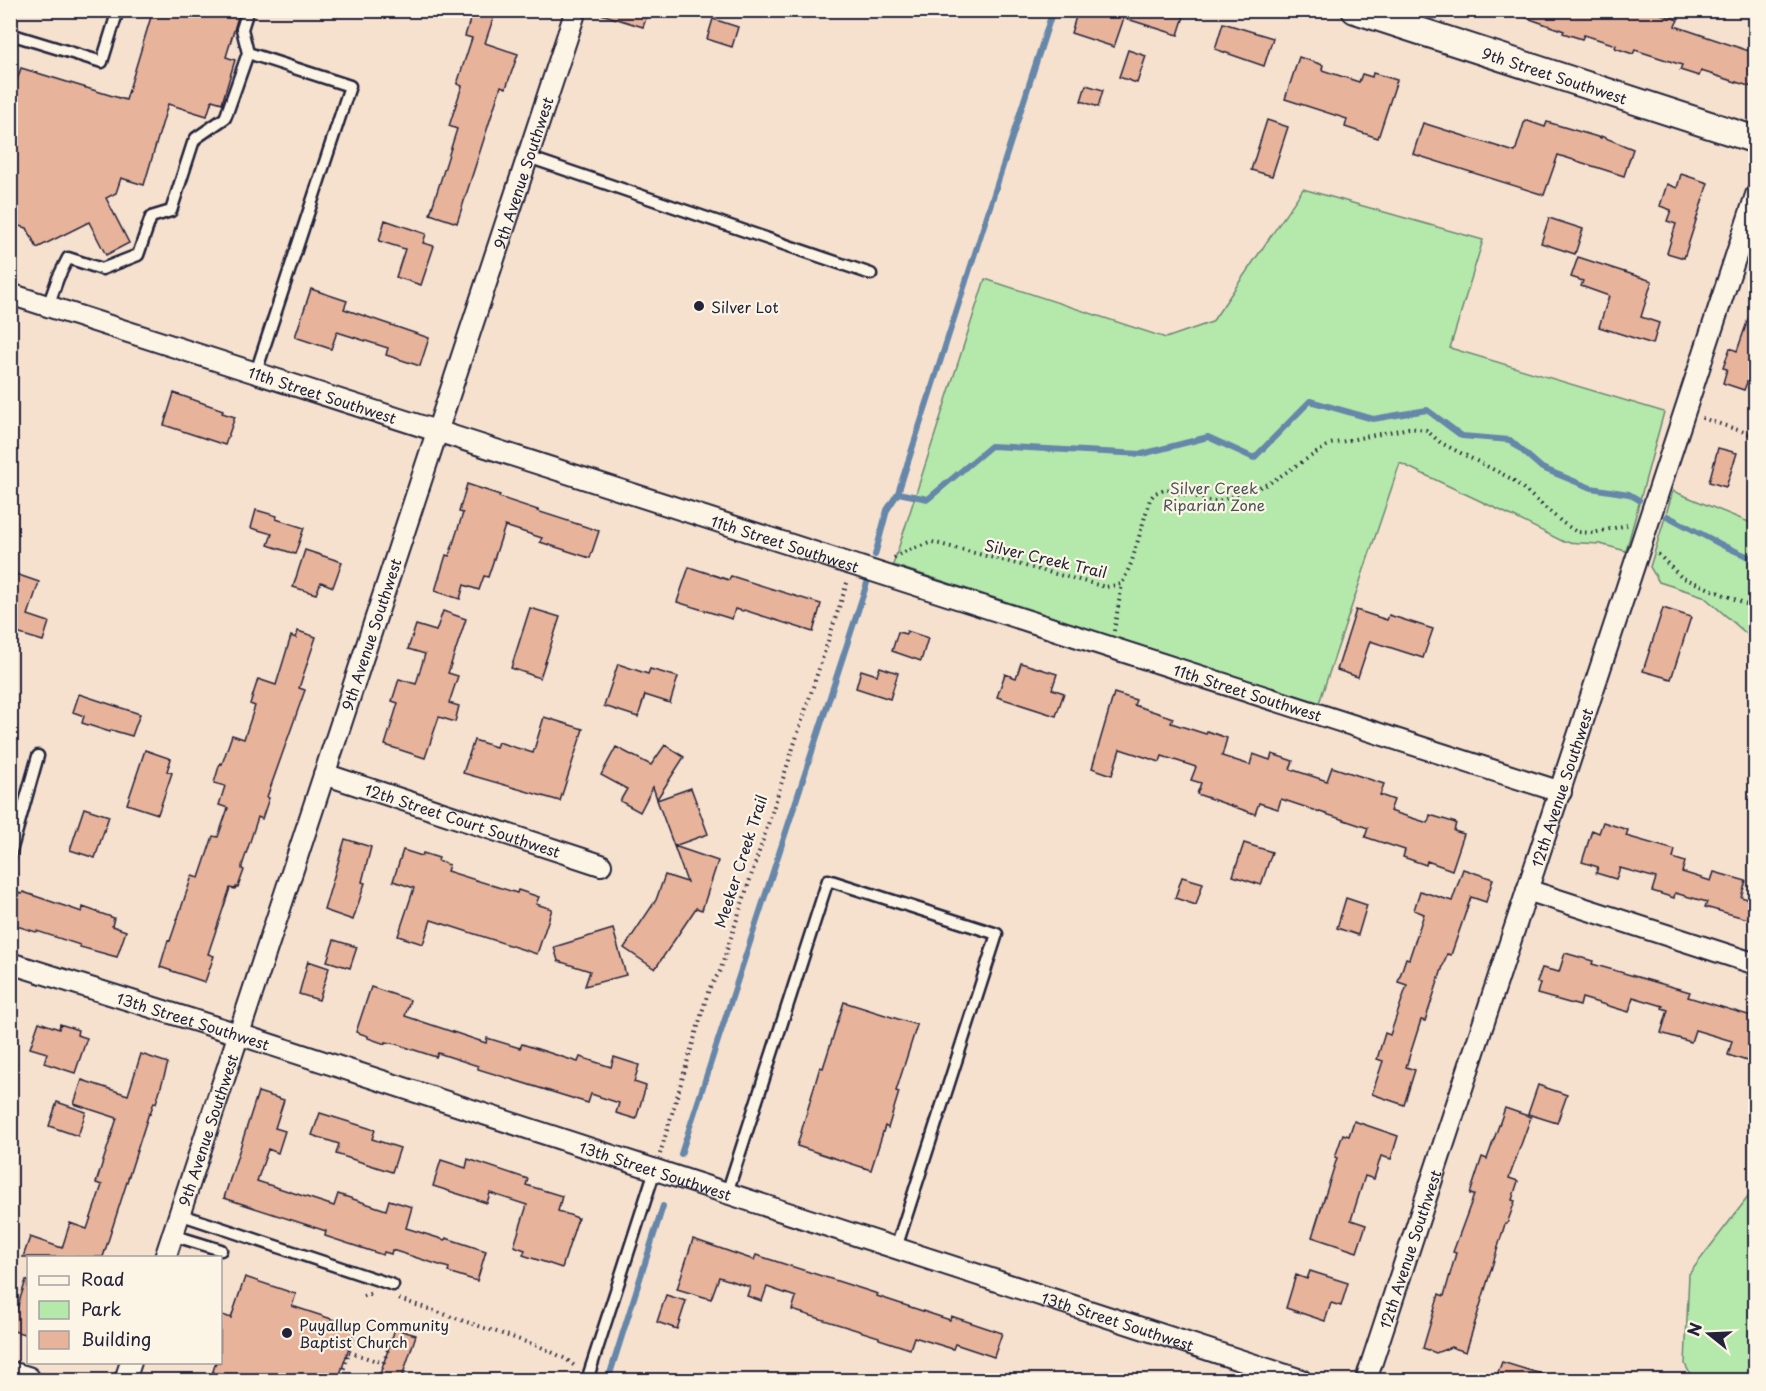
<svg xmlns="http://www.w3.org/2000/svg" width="1766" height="1391" viewBox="0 0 1766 1391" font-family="'Playpen Sans',sans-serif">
<rect width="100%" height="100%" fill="#f6e1cf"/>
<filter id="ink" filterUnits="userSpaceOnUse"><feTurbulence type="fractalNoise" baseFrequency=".0167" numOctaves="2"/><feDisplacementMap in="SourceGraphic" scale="12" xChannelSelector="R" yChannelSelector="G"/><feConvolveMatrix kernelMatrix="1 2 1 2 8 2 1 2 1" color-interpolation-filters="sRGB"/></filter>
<g filter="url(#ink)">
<!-- green -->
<path fill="#b5e9ab" stroke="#6c8673" stroke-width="1.5" d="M1303 189 1483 240 1450 348 1664 412 1626 551 1600 544 1564 542 1512 516 1400 463 1319 703 893 565 985 279 1166 338 1212 322Z
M1673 491 1751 523 1755 509V641L1703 596 1659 582 1650 567Z
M1755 1188V1380H1693L1685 1364 1689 1274Z"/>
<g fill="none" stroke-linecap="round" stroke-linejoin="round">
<!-- stream -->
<path stroke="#6687a9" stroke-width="6" d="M898 493 1053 10
M1667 516 1724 546 1756 560
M875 555 887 510 898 493 928 499 991 446 1142 454 1208 437 1254 458 1310 401 1373 419 1427 410 1462 436 1510 440 1542 468 1591 488 1629 494 1639 500
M681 1154 867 583
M608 1380 663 1206"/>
</g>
<!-- building -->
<path fill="#e8b39b" stroke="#22223b" stroke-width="1.5" d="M153 10H240L226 57 235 60 222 103 212 100 207 116 168 104 144 185 121 178 116 193 106 198 129 243 106 255 89 222 37 248 27 228 10 224V102L21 68 126 100Z
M473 10H496L485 43 518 54 506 88 501 86 457 223 430 214 457 129 449 126 462 86 457 84 472 38 465 36Z
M602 10H649L643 27 601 14Z
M1078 10H1186L1178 35 1124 18 1114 47 1071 33Z
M1513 10H1650L1678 20 1675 26 1755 53V88L1701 71 1699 76 1680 70 1682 65 1635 50 1633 54 1615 48 1616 45 1584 35 1582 39 1563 33 1564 31 1513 13Z
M713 19 738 27 732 47 707 39Z
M1223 23 1273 38 1264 66 1215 49Z
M1128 50 1146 56 1137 83 1119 77Z
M1299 57 1323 65 1322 70 1359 82 1362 74 1372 77 1373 73 1397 80 1378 138 1345 127 1347 119 1285 99Z
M1086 85 1103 90 1098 107 1081 101Z
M1267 120 1288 127 1272 176 1251 170Z
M1525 120 1545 127 1547 122 1601 138V136L1633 149 1624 176 1558 155 1544 195 1413 154 1423 123 1515 152Z
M1681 174 1708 183 1684 258 1667 253 1676 224 1667 221 1671 210 1660 206 1667 184 1677 188Z
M1549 218 1583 229 1575 254 1541 243Z
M385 220 426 234 423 243 434 246 421 285 396 277 405 249 379 241Z
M1578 257 1652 281 1641 317 1659 323 1653 344 1599 327 1609 296 1581 286 1583 281 1571 277Z
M311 289 347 301 344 309 429 338 420 366 386 355 388 348 337 332 331 349 295 337Z
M1753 305H1755V382L1748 380 1744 390 1723 383 1727 369 1723 368 1730 348 1737 351Z
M174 393 223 410 222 413 235 417 225 445 164 425Z
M1718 448 1737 453 1726 487 1709 482Z
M467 484 500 495 499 497 538 510 537 511 599 531 590 558 540 542 542 538 505 526 488 577 484 576 479 590 464 585 460 599 435 591 446 555 449 556 463 513 459 512Z
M256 510 277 516 276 519 304 528 295 554 268 545 272 534 251 528Z
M305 550 342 562 333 587 321 582 316 594 293 587Z
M689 567 729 580 731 576 821 604 813 632 744 610 743 611 735 609 732 619 677 602Z
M10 572 39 582 28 615 49 622 43 641 10 631Z
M530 608 560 617 540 678 511 668Z
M1663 608 1691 617 1671 679 1643 671Z
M1356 610 1387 620 1389 615 1433 629 1423 658 1370 641 1358 677 1337 670Z
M443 611 466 619 448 673 458 676 449 703 459 706 455 722 439 717 425 758 385 745 398 703 392 701 399 679 416 684 425 654 408 649 416 625 436 631Z
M298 631 316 637 299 688 305 690 267 797 269 798 262 819 258 817 242 866V869L244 870 238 887H236L235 889 230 888 208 954 214 956 205 982 160 967 168 940 170 941 192 876 199 878 213 836 218 837 228 808 219 805 225 786 214 783 220 763 222 764 232 735 244 739 255 706 250 704 258 679 276 685 291 636 296 638Z
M907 631 928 638 921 661 892 651 898 632 906 634Z
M1021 663 1057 674 1052 689 1064 693 1056 716 997 697 1005 674 1016 678Z
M618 664 648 674 650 669 678 677 670 703 645 695 638 717 604 706Z
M880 667 898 673 890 699 856 688 861 670 877 675Z
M1114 693 1136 700 1134 705 1173 718 1171 723 1206 734 1207 731 1227 738 1222 756 1250 765 1253 754 1270 760 1272 754 1293 761 1290 769 1327 781 1332 767 1384 784 1380 795 1394 800 1390 811 1428 823 1430 815 1456 823 1454 831 1464 834 1452 870 1427 861 1426 865 1403 857 1405 850 1365 837 1368 828 1281 799 1278 809 1259 803 1255 814 1197 794 1201 783 1191 780 1196 767 1162 756 1160 762 1120 749 1112 775 1092 768Z
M79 694 140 714 132 736 111 730 110 732 82 723 84 716 73 712Z
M544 717 583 729 560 801 463 773 474 740 496 747 498 742 533 753Z
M665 745 684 757 657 799 653 787 640 812 620 801 627 789 601 775 616 747 651 765Z
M145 750 171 759 167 771 172 773 158 814 127 804Z
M691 788 708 834 674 846 657 800Z
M84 808 109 816 95 858 70 850Z
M1603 822 1628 830 1626 836 1675 850 1673 858 1685 862 1682 872 1711 881 1714 872 1746 881 1741 897 1755 901V921L1705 907 1707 902 1675 893 1674 898 1652 891 1656 878 1620 868 1616 879 1596 873 1598 867 1582 862 1592 830 1599 833Z
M345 839 371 847 362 882 365 883 353 920 324 910Z
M1244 843 1272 852 1261 885 1233 876Z
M674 846 718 861 702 910 696 908 655 969 624 948 656 900 665 875 687 882Z
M403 850 422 856 423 853 439 858 438 861 449 865 447 871 517 893 518 890 539 897 536 904 552 909 537 954 431 920 423 944 398 936 414 888 393 881Z
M1463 869 1493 879 1486 902 1471 897 1451 955 1447 954 1425 1021 1421 1020 1406 1067 1415 1070 1404 1105 1372 1094 1383 1061 1377 1059 1385 1033 1390 1035 1407 985 1398 982 1406 958 1409 959 1424 914 1414 910 1420 891 1452 901Z
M1182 877 1203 883 1196 905 1175 898Z
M10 890 22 894 23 892 82 912 83 907 114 918 112 926 126 931 117 957 80 947V945L37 931 36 932 10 924Z
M1346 898 1367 905 1358 935 1337 928Z
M613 929 626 975 585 986 590 971 558 961 554 947Z
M334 940 357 947 350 968 327 961Z
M1565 953 1593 961 1592 964 1690 992 1688 997 1755 1017V1053L1753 1052 1750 1062 1728 1055 1732 1041 1695 1030 1691 1042 1661 1033 1668 1010 1662 1008 1663 1006 1633 997 1629 1012 1582 998 1580 1006 1537 994 1540 983 1537 982 1542 968 1559 972Z
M308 961 329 968 319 1000 299 994Z
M371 987 410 1000 405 1016 486 1043 487 1038 520 1048 522 1044 578 1062 580 1057 611 1067 614 1057 639 1065 634 1082 646 1086 636 1119 616 1113 619 1103 591 1094 588 1103 478 1069V1066L438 1053 436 1057 396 1044 385 1042V1044L368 1038V1036L356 1032Z
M844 1002 917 1025 896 1091 899 1092 888 1128 885 1126 871 1170 797 1146 820 1067 823 1068Z
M39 1022 59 1029 60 1024 78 1030 77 1035 87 1038 75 1073 44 1063 47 1053 30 1048Z
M141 1054 168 1063 156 1103 154 1102 150 1114 149 1113 103 1257H23L30 1237 62 1248 70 1223 87 1229 102 1185 96 1183 117 1118 74 1104 82 1080 128 1095Z
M1538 1085 1567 1095 1557 1123 1528 1114Z
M258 1092 284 1100 275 1128 285 1131 278 1153 268 1149 257 1181 334 1206 338 1194 386 1210 389 1200 412 1207 406 1228 445 1240 446 1238 486 1251 477 1281 448 1272 449 1268 392 1250 391 1254 384 1252 383 1255 325 1236 326 1231 224 1198Z
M57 1102 86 1112 78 1136 49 1126Z
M1505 1108 1531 1117 1509 1178 1518 1181 1512 1200 1515 1201 1507 1224H1505L1466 1352 1451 1347 1436 1353 1423 1348 1439 1294 1444 1296 1456 1253 1453 1252 1474 1195 1470 1194 1482 1157 1487 1159Z
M320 1113 375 1130 372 1139 400 1148 392 1172 336 1154 339 1144 312 1135Z
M1354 1121 1398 1136 1391 1159 1381 1156 1374 1179 1365 1176 1351 1220 1366 1225 1357 1252 1312 1237 1337 1158 1335 1157 1343 1134 1349 1136Z
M468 1159 528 1179 526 1185 562 1196 558 1211 578 1218 562 1268 523 1255 525 1250 514 1246 527 1205 490 1193 487 1203 433 1186 441 1160 466 1168Z
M693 1239 754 1260 756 1255 878 1294 877 1296 950 1320 951 1316 1002 1333 994 1357 955 1344 953 1349 914 1337 910 1349 879 1339V1337L792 1310 796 1297 767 1287 762 1301 747 1296 750 1287 719 1277 711 1299 677 1289Z
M1310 1271 1348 1283 1341 1306 1331 1303 1325 1321 1286 1308 1296 1275 1307 1279Z
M245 1277 296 1294 292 1306 356 1327 338 1380H222L211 1377 216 1362H220V1314L231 1318Z
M26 1280 28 1281V1335L10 1330Z
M666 1295 686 1301 677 1329 657 1322Z
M395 1329 416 1335 401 1380H378Z
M1502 1362 1551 1377 1550 1380H1495Z"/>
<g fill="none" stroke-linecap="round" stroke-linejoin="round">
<!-- service casing -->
<g stroke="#22223b" stroke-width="15">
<path id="service" d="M10 34 102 62 118 10
M248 53 350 86 256 372
M528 157 871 274
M48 306 58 278 68 258 102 269 138 255 151 217 171 211 193 143 196 138 225 118 227 113 248 53 242 29 248 10
M10 855 38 756
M727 1193 828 880 997 934 896 1248
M179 1214 393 1285
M172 1235 221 1250
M587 1380 655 1170"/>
</g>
<!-- minor casing -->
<g stroke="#22223b" stroke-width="24">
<g id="minor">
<path id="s1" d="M10 294C528 459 1044 627 1561 792"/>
<path id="s2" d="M324 774 601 865"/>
<path d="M1527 890 1756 964"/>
<path id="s3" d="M10 963 238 1034 1301 1380"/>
<path id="s4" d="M165 1258 576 10"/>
<path d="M125 1380 131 1362"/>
<path id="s5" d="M1366 1380 1756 195"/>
</g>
</g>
<!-- tertiary casing -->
<g stroke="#22223b" stroke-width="30">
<g id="tertiary">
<path id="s6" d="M1355 10 1756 140"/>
<path d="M10 1375 27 1380"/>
</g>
</g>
<!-- path -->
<path stroke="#22223b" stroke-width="4" stroke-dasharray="1.5 4.5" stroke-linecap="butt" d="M1702 418 1756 436
M1658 554 1681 577 1756 608
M894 558 904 552 932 542 1106 587 1122 584 1132 561 1150 499 1155 493 1165 489 1209 501H1219L1268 484 1330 444 1409 428 1426 430 1441 443 1512 479 1563 523 1577 532 1593 533 1627 525
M1114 631 1122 584
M660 1154 709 989 720 971 848 580
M363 1296 372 1293
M399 1299 541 1347 566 1359 576 1367
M349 1352 383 1363
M340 1380 357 1327
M378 1380 392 1337"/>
<!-- service -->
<use href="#service" stroke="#fcf5e5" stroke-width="10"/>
<!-- minor -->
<use href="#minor" stroke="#fcf5e5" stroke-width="20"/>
<!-- tertiary -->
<use href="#tertiary" stroke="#fcf5e5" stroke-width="26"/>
</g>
</g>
<!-- markers -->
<g fill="#22223b" stroke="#fcf5e5" stroke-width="2">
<circle cx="699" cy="306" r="6"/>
<circle cx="287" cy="1333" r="6"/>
</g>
<g text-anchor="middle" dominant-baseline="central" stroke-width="4.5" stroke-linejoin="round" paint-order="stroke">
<!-- street labels -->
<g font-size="15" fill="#22223b" stroke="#fcf5e5">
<text stroke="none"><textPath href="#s6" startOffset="210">9th Street Southwest</textPath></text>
<text stroke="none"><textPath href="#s4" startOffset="1143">9th Avenue Southwest</textPath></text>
<text stroke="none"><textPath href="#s1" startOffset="328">11th Street Southwest</textPath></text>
<text stroke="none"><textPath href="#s1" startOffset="814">11th Street Southwest</textPath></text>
<text transform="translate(1046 558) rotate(13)">Silver Creek Trail</text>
<text stroke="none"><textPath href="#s4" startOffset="657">9th Avenue Southwest</textPath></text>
<text stroke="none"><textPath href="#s1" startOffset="1300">11th Street Southwest</textPath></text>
<text stroke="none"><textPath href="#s5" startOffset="624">12th Avenue Southwest</textPath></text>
<text stroke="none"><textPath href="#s2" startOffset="146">12th Street Court Southwest</textPath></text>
<text transform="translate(740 861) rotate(-72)">Meeker Creek Trail</text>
<text stroke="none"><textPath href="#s3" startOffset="192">13th Street Southwest</textPath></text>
<text stroke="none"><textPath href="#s4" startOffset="135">9th Avenue Southwest</textPath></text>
<text stroke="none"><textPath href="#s3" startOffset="678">13th Street Southwest</textPath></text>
<text stroke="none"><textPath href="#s5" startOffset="138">12th Avenue Southwest</textPath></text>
<text stroke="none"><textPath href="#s3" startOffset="1164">13th Street Southwest</textPath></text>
</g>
<!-- poi labels -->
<g font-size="15" fill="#22223b" stroke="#fcf5e5" text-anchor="start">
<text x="711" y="306">Silver Lot</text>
<text x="299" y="1324">Puyallup Community<tspan x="299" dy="17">Baptist Church</tspan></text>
</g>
<!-- park labels -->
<g font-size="15" fill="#475457" stroke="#fcf5e5">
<text x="1214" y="487">Silver Creek<tspan x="1214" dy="17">Riparian Zone</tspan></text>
</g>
</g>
<!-- margin -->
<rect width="1766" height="1391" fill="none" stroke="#fcf5e5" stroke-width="36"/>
<rect x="18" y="18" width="1730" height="1355" fill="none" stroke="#22223b" stroke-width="2" filter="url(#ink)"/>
<!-- legend -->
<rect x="27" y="1256" width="195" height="108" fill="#fcf5e5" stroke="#a5a1a1" stroke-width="1.5"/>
<rect x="39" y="1276" width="30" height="9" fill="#fcf5e5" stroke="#a5a1a1" stroke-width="1.5"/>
<text x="81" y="1286" font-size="18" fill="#22223b">Road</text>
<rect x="39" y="1301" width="30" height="18" fill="#b5e9ab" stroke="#a5a1a1" stroke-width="1.5"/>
<text x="81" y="1316" font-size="18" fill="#22223b">Park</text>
<rect x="39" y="1331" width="30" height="18" fill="#e8b39b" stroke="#a5a1a1" stroke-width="1.5"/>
<text x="81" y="1346" font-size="18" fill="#22223b">Building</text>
<!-- north arrow -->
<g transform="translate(1709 1334) rotate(288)" stroke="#fcf5e5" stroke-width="4.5" paint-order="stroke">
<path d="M0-4.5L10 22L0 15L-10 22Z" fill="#22223b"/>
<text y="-9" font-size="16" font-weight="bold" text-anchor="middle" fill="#22223b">N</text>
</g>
</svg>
